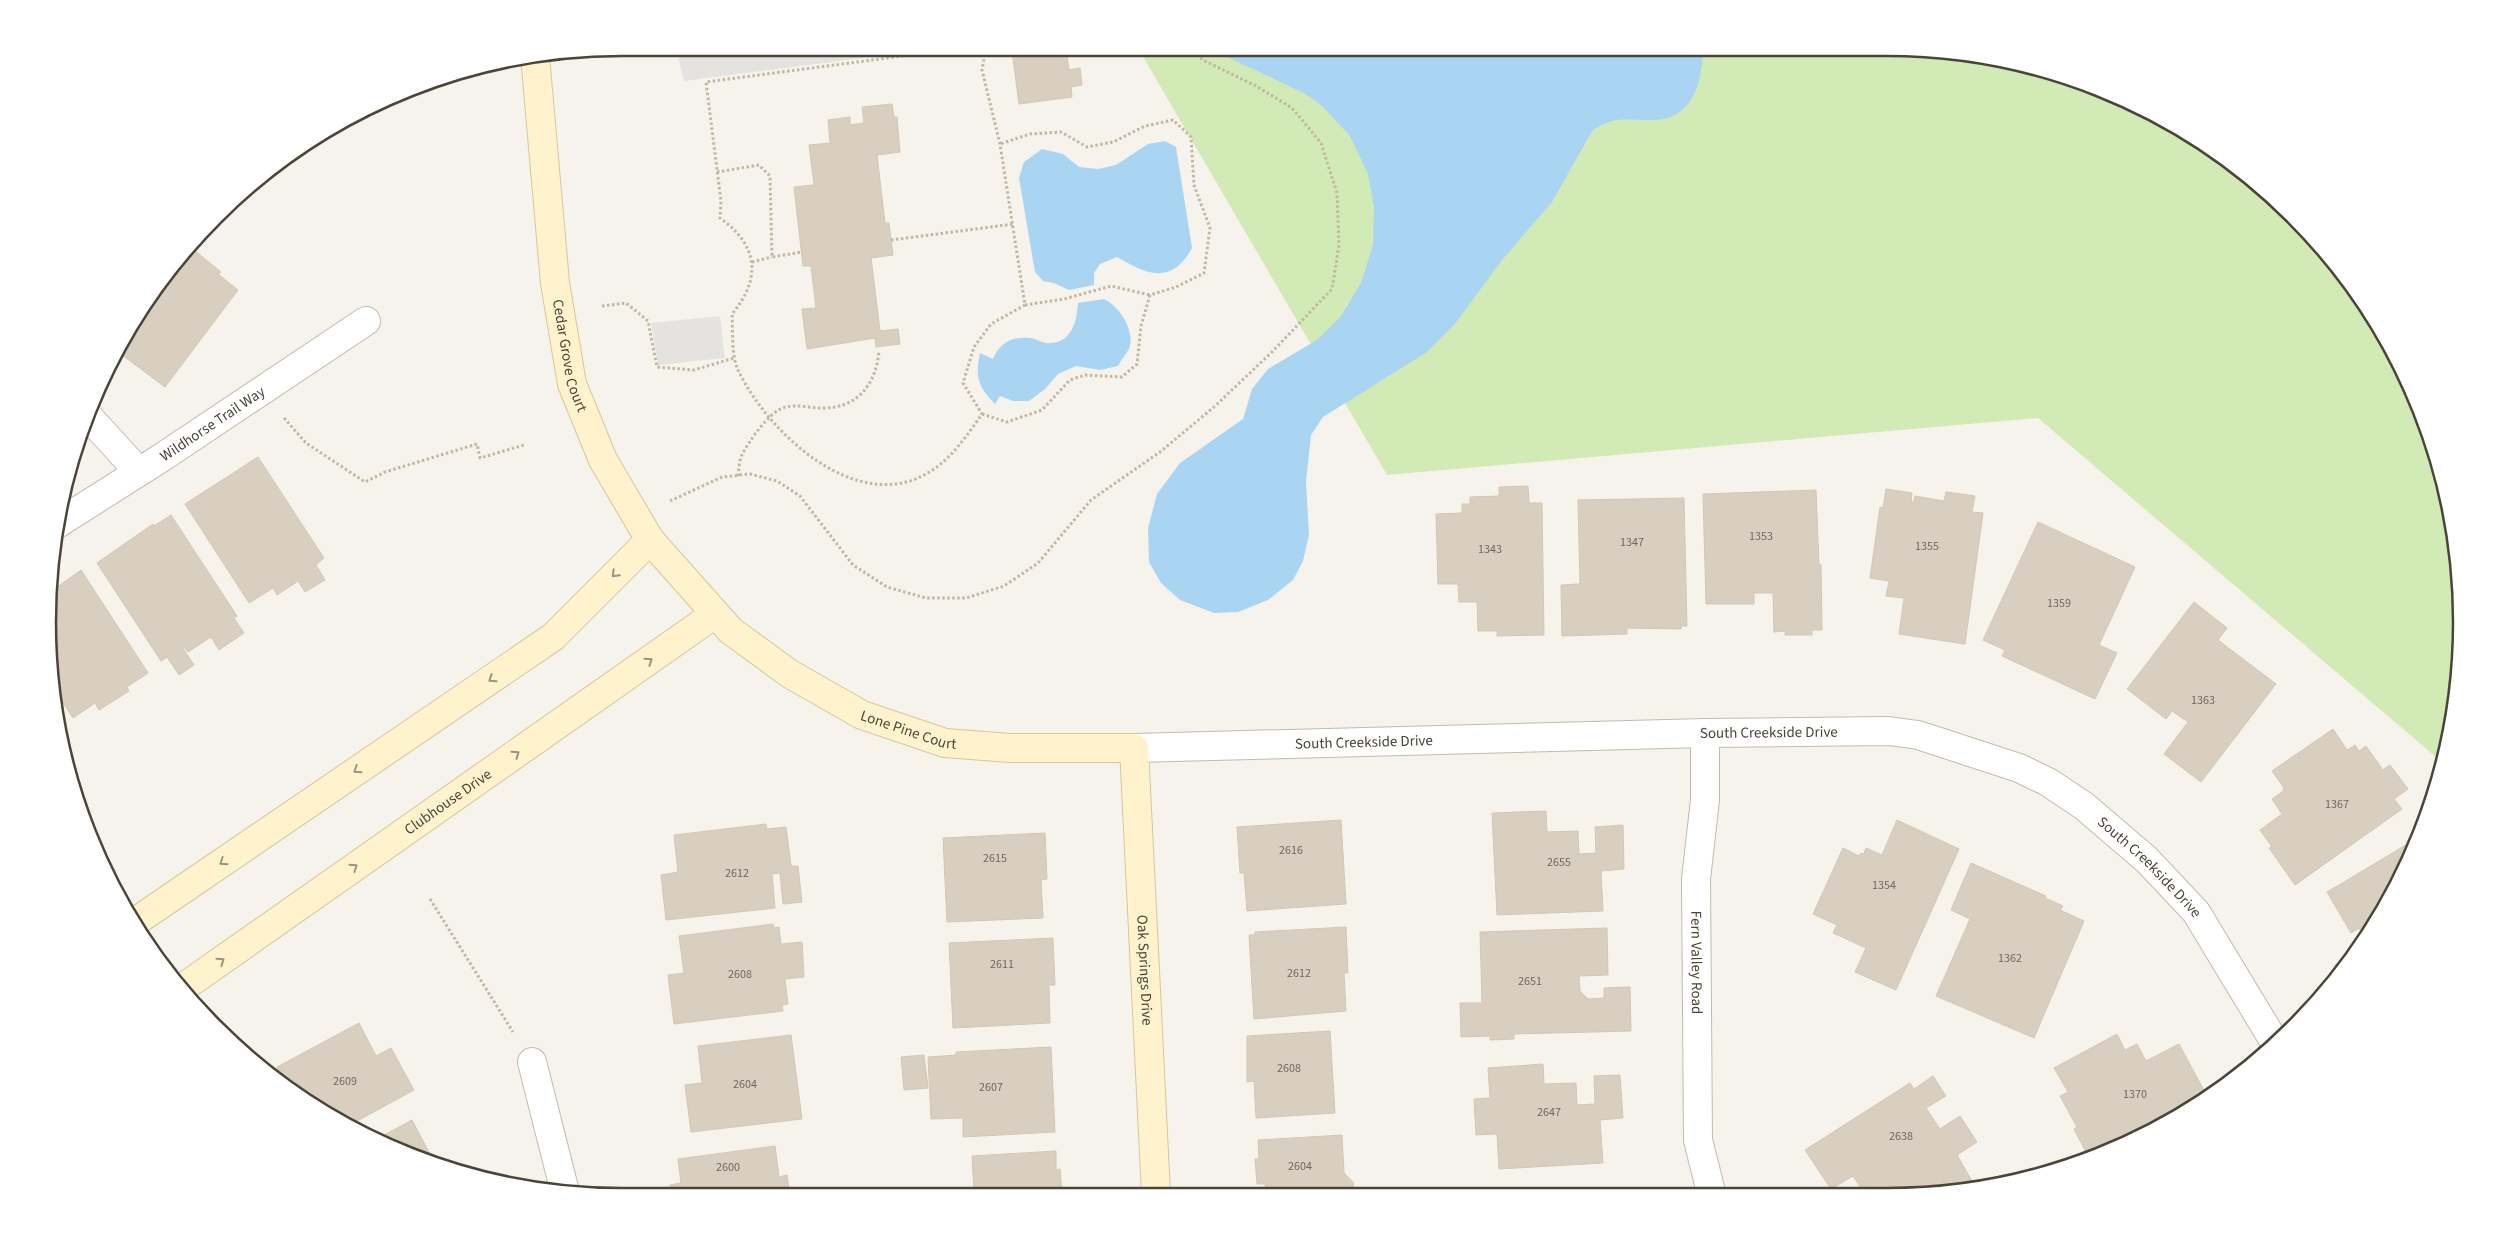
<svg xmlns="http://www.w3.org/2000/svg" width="2509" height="1244" viewBox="0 0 2509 1244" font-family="'Source Sans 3',sans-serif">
<rect width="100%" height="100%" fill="#f6f3ec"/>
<!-- green -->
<path fill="#d2eab5" d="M1138 48 1924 49 2035 67 2141 107 2237 166 2319 243 2384 335 2431 437 2457 547 2460 659 2443 763 2038 418 1387 475Z"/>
<!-- parking -->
<path fill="#e5e3e0" d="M672 48H893L894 54 684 81 677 52Z
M720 316 725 358 658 365 651 323Z"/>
<!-- water -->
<path fill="#a9d4f2" d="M1208 48 1703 49C1702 81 1694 118 1655 120 1628 121 1616 114 1592 131L1552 202 1502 260 1454 325 1427 352 1323 417 1311 435 1306 482 1309 535 1303 561 1293 580 1268 600 1238 612 1214 613 1180 600 1161 583 1149 562 1148 528 1157 494 1180 463 1243 419 1252 389 1268 369 1317 340 1341 316 1361 283 1373 245 1374 208 1368 174 1350 136 1323 107 1306 94Z
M1165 141 1176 147 1192 248C1172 285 1147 275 1117 257L1100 264 1094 273V285L1069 290 1054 283 1043 281 1035 272 1019 178 1024 162 1042 149 1063 154 1079 167 1098 169 1116 165 1148 144Z
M1104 299C1119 306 1136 331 1129 349 1126 354 1121 360 1118 366L1100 370 1076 366 1058 374 1045 389 1029 401H1013L1000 396 995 404C978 386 975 378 980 353L993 359C1000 342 1013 336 1031 338 1037 339 1044 344 1050 343 1072 343 1077 320 1078 303Z"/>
<!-- building -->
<path fill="#d8cfc1" stroke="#d3c7b4" d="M1031 48H1066L1069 70 1080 68 1082 85 1071 87 1072 97 1019 104 1012 51Z
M892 104 894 117H897L900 152 877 155 885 223H889L893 255 871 258 880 331 898 329 900 344 876 347 875 338 807 349 802 309 816 308 811 266H803L794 187 814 185 809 145 830 143 828 120 850 117V125L864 123 862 107Z
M194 250 221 272 218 274 238 290 165 387 118 352 144 303 183 253 188 257Z
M258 457 324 558 316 565 325 580 305 592 298 581 277 595 273 588 249 603 185 504Z
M1528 486 1529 503H1542L1544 635 1497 636V631H1478L1477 602H1459L1458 584H1438L1436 514 1462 513V504H1470V497L1499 496V487Z
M1886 489 1912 493 1911 502H1914L1915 496 1944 501 1946 492 1975 496 1972 512 1983 513 1965 644 1899 634 1904 598 1886 596 1889 581 1870 578 1880 507 1883 508Z
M1816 490 1819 564 1821 565 1822 630H1812V635H1785V631L1774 632 1773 593H1754V604H1706L1703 494Z
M1684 498 1687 626H1681V629L1627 628V634L1562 636 1561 585 1580 584 1578 500Z
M171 515 237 616 234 618 244 633 219 650 211 637 188 652 183 646 182 647 194 665 179 675 167 657 161 661 97 563 153 524 154 526Z
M2038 522 2135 567 2099 645 2117 653 2095 699 2002 656 2005 650 1983 640Z
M81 570 148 673 127 687 129 691 99 710 95 703 73 718 52 686 49 593Z
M2194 602 2227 628 2218 640 2276 684 2201 782 2164 754 2188 722 2172 711 2166 719 2127 689Z
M2333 729 2347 750 2355 745 2359 751 2366 746 2383 770 2390 765 2408 789 2394 799 2402 809 2295 885 2269 848 2272 847 2260 830 2282 814 2272 799 2283 791 2284 788 2272 771Z
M1546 811 1547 832 1578 831 1579 854 1596 853 1595 827 1623 825 1624 869 1601 871 1603 911 1497 915 1492 813Z
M1341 820 1346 904 1247 911 1244 873H1240L1237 827Z
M1897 820 1959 849 1896 990 1855 972 1866 948 1833 933 1837 925 1813 914 1843 848 1859 856 1861 853 1864 854 1866 848 1882 855Z
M766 824 767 829 786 827 791 866H798L802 902 783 904 780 873 772 874 775 908 666 920 661 875 678 872 674 835Z
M1045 833 1047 879 1041 880 1043 918 947 922 943 838Z
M2416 839 2402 876 2363 935 2359 928 2351 933 2327 892Z
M1971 863 2046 896 2045 898 2063 906 2060 910 2084 921 2034 1038 1936 996 1970 919 1951 910Z
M773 924 774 928 779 927 781 944 802 942 804 977 785 979 788 1004 782 1005 783 1011 674 1024 668 975 684 973 679 936Z
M1346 927 1348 973H1344L1346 1011 1254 1019 1249 935H1255V932Z
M1607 928 1608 975 1579 976 1580 991 1588 999 1604 998V988L1630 987 1631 1031 1514 1034V1039L1490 1040V1036L1461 1037 1460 1003H1482L1480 932Z
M1053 938 1055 985H1049L1050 1023 953 1028 949 943Z
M2347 958 2339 971 2335 965Z
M359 1023 376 1056 391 1048 414 1090 348 1126 303 1100 270 1073 278 1069 277 1067Z
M1330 1031 1335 1113 1256 1118 1254 1081 1247 1082V1036Z
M2117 1034 2125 1050 2137 1044 2146 1061 2179 1044 2208 1098 2093 1156H2088L2074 1129 2077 1127 2060 1096 2068 1092 2054 1068Z
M791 1035 802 1119 691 1132 685 1085 702 1083 698 1046Z
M1051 1047 1055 1132 963 1137V1118L931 1119 928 1057 956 1055V1052Z
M924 1055 928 1088 904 1090 901 1057Z
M1543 1064 1544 1084 1576 1083 1577 1105 1595 1104 1594 1076 1620 1075 1623 1118 1600 1120 1603 1163 1499 1169 1497 1134 1476 1135 1474 1099 1490 1098 1488 1068Z
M1933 1076 1946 1096 1926 1108 1940 1129 1960 1116 1977 1142 1957 1155 1976 1188 1962 1192H1860L1861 1188 1853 1176 1831 1189 1805 1150 1910 1083 1914 1089Z
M412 1120 434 1162 375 1140Z
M1342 1135 1344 1173 1353 1182 1354 1193H1266L1265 1184H1257L1255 1159H1259L1258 1140Z
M775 1146 779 1177 787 1175 790 1195H671L670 1185 681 1183 678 1159Z
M1056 1151V1170L1060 1169 1062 1194H971L974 1191 972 1156Z"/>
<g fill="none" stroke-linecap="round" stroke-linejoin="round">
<!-- street casing -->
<g stroke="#c2bbae" stroke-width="30">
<g id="street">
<path d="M87 415 139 472"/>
<path id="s1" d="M57 524 161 458 366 321"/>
<path id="s2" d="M1705 733V800L1696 879 1698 1140 1711 1192"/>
<path id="s3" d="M1134 748 1705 733 1889 731 1918 735 2019 768 2048 782 2084 806 2147 860 2196 912 2274 1041"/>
<path d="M532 1062 565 1192"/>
</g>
</g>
<!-- secondary casing -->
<g stroke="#d6c79b" stroke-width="30">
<g id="secondary">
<path id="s4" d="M535 56 555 283 572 384 603 460 650 540 731 631 790 674 862 715 945 743 1010 748H1134L1156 1194"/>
<path d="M135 922 553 637 650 540"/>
<path id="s5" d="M181 989 715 614"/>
</g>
</g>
<!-- path -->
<path stroke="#c4b79f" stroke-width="3" stroke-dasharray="2.5 2.5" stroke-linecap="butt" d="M963 48 706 82 721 201 720 218C758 245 762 278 732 314 733 331 731 354 738 370 768 433 858 518 931 471 952 458 968 434 982 414L963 383 974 347 991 324 1025 305 1000 144 982 70 986 48
M717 172 759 165 770 176 772 257 802 252
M891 240 1014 224
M752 262 772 257
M1025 305 1064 299 1111 286 1150 295
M602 306 626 303 648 321 657 367 694 370 734 358
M982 414 1007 422 1042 410 1070 380 1085 375 1122 377 1137 364 1141 326 1150 295 1176 287 1204 273 1210 228 1194 185 1191 137 1173 120 1145 126 1113 142 1087 147 1061 132 1030 134 1000 144
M284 418 306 443 365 482 385 472 477 444 480 458 524 445
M738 476C739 470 739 462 741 457 748 442 770 410 786 407 796 404 810 408 821 408 857 409 876 385 879 351
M670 501 722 477 750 474 777 481 800 496 853 565 887 587 926 598H966L1004 586 1038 563 1091 500 1160 452 1214 407 1272 352 1332 289 1339 245 1337 193 1321 143 1292 108 1256 86 1203 60 1188 48
M430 899 513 1032"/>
<!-- street -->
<use href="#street" stroke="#fff" stroke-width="28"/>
<!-- secondary -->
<use href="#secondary" stroke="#fff3cd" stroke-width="28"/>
</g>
<!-- one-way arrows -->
<defs><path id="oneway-chevron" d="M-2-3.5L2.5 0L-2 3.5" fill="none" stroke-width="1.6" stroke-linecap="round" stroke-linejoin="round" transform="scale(1.25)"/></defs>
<g stroke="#9c937c">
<use href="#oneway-chevron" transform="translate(615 574) rotate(135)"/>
<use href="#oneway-chevron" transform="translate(649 661) rotate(-34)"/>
<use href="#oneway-chevron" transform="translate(492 679) rotate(146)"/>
<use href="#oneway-chevron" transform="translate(516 754) rotate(-35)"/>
<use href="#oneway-chevron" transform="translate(357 770) rotate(146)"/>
<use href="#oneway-chevron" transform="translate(223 862) rotate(146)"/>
<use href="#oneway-chevron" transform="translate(354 867) rotate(-35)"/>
<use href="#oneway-chevron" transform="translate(221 961) rotate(-35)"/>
</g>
<g text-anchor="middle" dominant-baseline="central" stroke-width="5" stroke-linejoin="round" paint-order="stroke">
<!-- number labels -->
<g font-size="12" fill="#6e675b">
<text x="1761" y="536">1353</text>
<text x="1632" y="542">1347</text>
<text x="1927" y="546">1355</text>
<text x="1490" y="549">1343</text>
<text x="2059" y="603">1359</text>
<text x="2203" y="700">1363</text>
<text x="2337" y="804">1367</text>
<text x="1291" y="850">2616</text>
<text x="995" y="858">2615</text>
<text x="1559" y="862">2655</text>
<text x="737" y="873">2612</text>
<text x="1884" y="885">1354</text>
<text x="2010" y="958">1362</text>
<text x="1002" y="964">2611</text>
<text x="1299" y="973">2612</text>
<text x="740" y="974">2608</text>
<text x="1530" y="981">2651</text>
<text x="1289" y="1068">2608</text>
<text x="345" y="1081">2609</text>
<text x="745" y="1084">2604</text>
<text x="991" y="1087">2607</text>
<text x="2135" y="1094">1370</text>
<text x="1549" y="1112">2647</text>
<text x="1901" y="1136">2638</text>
<text x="1300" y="1166">2604</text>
<text x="728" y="1167">2600</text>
</g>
<!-- street labels -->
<g font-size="15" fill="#4b4439" stroke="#fff">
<text stroke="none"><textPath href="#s4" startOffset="302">Cedar Grove Court</textPath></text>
<text stroke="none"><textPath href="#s1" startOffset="185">Wildhorse Trail Way</textPath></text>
<text stroke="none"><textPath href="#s4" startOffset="832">Lone Pine Court</textPath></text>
<text stroke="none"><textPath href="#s3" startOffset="635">South Creekside Drive</textPath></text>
<text stroke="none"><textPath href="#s3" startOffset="230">South Creekside Drive</textPath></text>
<text stroke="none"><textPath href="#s5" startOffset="326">Clubhouse Drive</textPath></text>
<text stroke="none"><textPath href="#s3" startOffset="1056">South Creekside Drive</textPath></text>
<text stroke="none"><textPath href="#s2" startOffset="230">Fern Valley Road</textPath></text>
<text stroke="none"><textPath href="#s4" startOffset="1282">Oak Springs Drive</textPath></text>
</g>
</g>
<!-- crop -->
<path d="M0 0H2509V1244H0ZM622 56H1887A566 566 0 0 1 2453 622V622A566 566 0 0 1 1887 1188H622A566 566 0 0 1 56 622V622A566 566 0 0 1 622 56Z" fill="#fff" fill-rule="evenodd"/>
<path fill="none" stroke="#4b4439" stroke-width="2.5" d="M622 56H1887A566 566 0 0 1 2453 622V622A566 566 0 0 1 1887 1188H622A566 566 0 0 1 56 622V622A566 566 0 0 1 622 56Z"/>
</svg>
